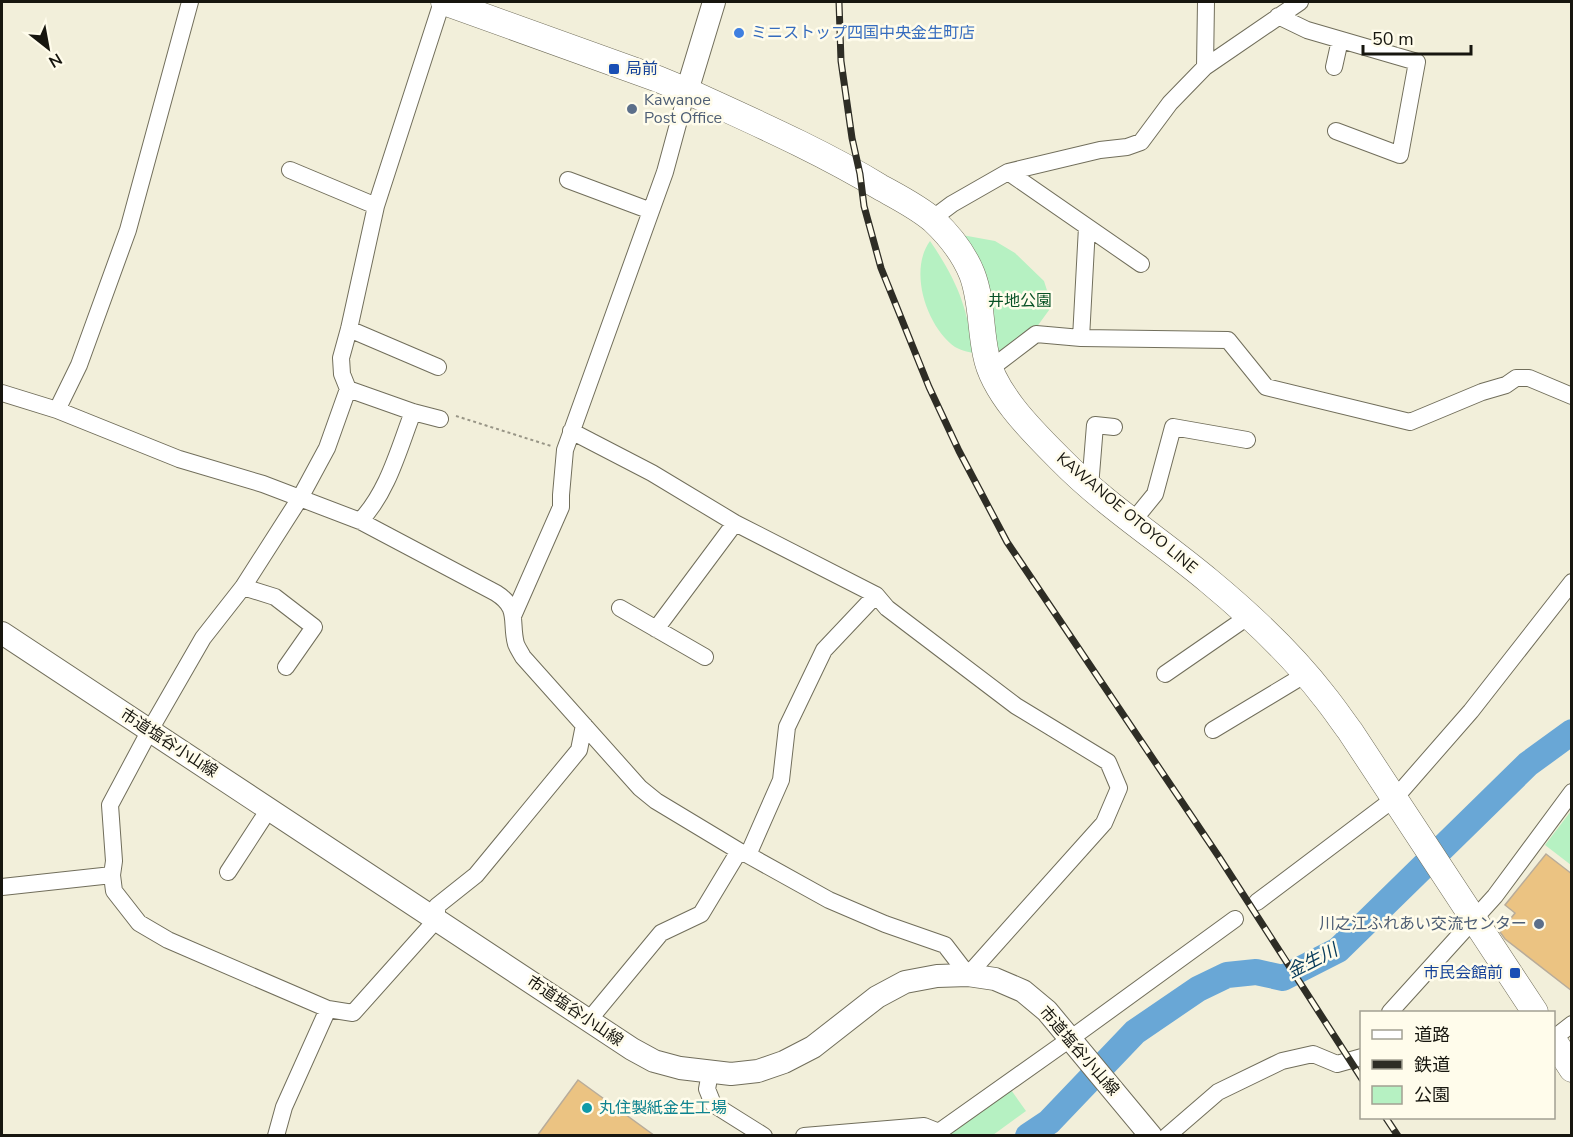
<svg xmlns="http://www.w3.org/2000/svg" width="1573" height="1137" viewBox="0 0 1573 1137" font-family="'Nunito Sans','Noto Sans JP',sans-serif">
<rect width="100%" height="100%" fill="#f2efda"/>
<!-- green -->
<path fill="#b6f1c2" d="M962 235 995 241 1015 253 1044 281 1052 306 1036 328 997 355C995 334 995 311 990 290 986 272 973 251 962 235Z
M930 241C956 279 968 307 973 353 968 352 960 350 955 347 927 327 908 271 930 241Z
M1571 811V865L1545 845Z
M1009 1087 1026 1111 993 1135 941 1136Z"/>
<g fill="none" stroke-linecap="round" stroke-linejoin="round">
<!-- river -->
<path stroke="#69a7d6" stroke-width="26" d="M1028 1136 1049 1122 1135 1032 1198 989 1227 975 1256 972 1283 978 1338 950 1528 764 1572 732"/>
</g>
<!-- building -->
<path fill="#ebc382" stroke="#b8ac9a" stroke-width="1.5" d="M1546 854 1572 874V991L1505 939 1500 932 1515 913 1505 905Z
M578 1080 655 1136H537Z"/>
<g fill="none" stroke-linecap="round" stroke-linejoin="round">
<!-- street casing -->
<g stroke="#716e5b" stroke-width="18">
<path id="street" d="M442 2 376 206 349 329 341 358 342 374 348 389 327 448 300 498 243 587 203 638 150 730 110 805 114 861 112 875 114 891 139 923 168 940 328 1009 353 1013 437 919V906L476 875 579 750 584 725
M1278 16 1307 30 1417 62 1400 155 1336 131
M1205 67 1206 2
M1334 67 1340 40
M290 170 376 206
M1008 172 1141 264
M568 180 651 211
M932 219 952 204 1008 172 1100 150 1127 147 1141 142 1170 103 1205 67 1300 2
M349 329 438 367
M1081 338 1087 227
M990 369 1036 334 1081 338 1228 340 1266 387 1410 422 1482 392 1506 385 1516 378H1529L1572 396
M348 389 413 412 440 419
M2 393 57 410 179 459 263 484 360 521 496 593C520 608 510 622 516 644 518 649 521 653 523 657L640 788 656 801 739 851 748 855 829 900 885 924 945 945 968 975 1104 823 1119 788 1108 762 1016 706 887 608 876 595 735 523 652 473 571 431
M57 410 79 365 128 230 190 2
M1090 487 1095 425 1114 427
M360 521C388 492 399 448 413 412
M1133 521 1155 494 1173 427 1247 440
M243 587 275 597 314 627 286 667
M620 608 705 657
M513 616 561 507V495L565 450 665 172 687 91
M656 629 735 523
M1165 674 1249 616
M1213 730 1306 674
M748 855 781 780 787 727 824 650 876 595
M228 872 269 809
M2 887 112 875
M1257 902 1395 798 1471 711 1572 582
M1390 1012 1495 896 1572 792
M589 1020 661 933 701 914 739 851
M1554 1038 1572 1024
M710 1073 707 1089 713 1104 764 1136
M276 1136 284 1107 328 1009
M804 1136 924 1126 939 1132
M933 1136 1070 1039 1235 919
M1167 1136 1218 1092 1282 1061 1313 1054 1337 1064 1362 1057"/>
</g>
<!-- secondary casing -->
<g stroke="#716e5b" stroke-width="24">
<path id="secondary" d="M687 91 714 2
M2 633 632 1049 654 1061 680 1068 731 1074 758 1071 784 1062 813 1047 877 997 905 982 937 976 968 975 995 979 1023 991 1047 1011 1151 1136"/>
</g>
<!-- primary casing -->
<g stroke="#716e5b" stroke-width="27">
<path id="primary" d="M444 2 658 79 687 91C752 121 819 150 880 187 898 197 918 207 933 220 949 235 964 254 972 274 982 300 980 328 986 355 993 393 1033 432 1060 459 1105 505 1160 540 1209 581 1250 615 1291 653 1324 696 1333 707 1341 719 1350 731L1535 1012
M1554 1041 1572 1069"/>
</g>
<!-- path -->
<path stroke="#989586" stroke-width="2" stroke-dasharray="3 3" stroke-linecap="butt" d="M456 416 551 446"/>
<!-- street -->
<use href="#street" stroke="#fff" stroke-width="16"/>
<!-- secondary -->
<use href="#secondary" stroke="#fff" stroke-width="22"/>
<!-- primary -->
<use href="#primary" stroke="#fff" stroke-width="26"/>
<!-- rail casing -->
<g stroke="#2e2d25" stroke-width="7">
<path id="rail" d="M839 2 841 61 852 138 860 174 864 206 881 268 929 387 959 451 1007 542 1219 857 1362 1079
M1386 1118 1398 1136"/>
</g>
<!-- rail -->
<use href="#rail" stroke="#fffceb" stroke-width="4.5" stroke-dasharray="14" stroke-linecap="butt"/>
</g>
<!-- markers -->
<circle fill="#3f7fe0" stroke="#fffceb" stroke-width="2" cx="739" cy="33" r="6"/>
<g fill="#1a4fb4" stroke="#fffceb" stroke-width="2">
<rect x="608" y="63" width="12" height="12" rx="3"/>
<rect x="1509" y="967" width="12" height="12" rx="3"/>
</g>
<g fill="#5c6f8a" stroke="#fffceb" stroke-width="2">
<circle cx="632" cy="109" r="6"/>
<circle cx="1539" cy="924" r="6"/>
</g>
<circle fill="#0f9aa8" stroke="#fffceb" stroke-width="2" cx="587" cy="1108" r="6"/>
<g text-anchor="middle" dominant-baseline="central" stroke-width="5" stroke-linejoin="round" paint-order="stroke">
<!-- shop labels -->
<g font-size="16" fill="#366cbe" stroke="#fffceb" text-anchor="start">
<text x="751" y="33">ミニストップ四国中央金生町店</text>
</g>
<!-- transit labels -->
<g font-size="16" fill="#164399" stroke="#fffceb" text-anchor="start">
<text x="626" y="69">局前</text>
<text x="1503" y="973" text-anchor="end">市民会館前</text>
</g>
<!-- service labels -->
<g font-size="16" fill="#4e5e75" stroke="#fffceb" text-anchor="start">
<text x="644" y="100">Kawanoe<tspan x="644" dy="18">Post Office</tspan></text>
<text x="1527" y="924" text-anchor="end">川之江ふれあい交流センター</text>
</g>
<!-- park labels -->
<g font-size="16" fill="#095226" stroke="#fffceb">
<text x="1020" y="301">井地公園</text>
</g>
<!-- street labels -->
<g font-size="16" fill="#17160f" stroke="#fffceb">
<text transform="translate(1127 513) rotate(40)">KAWANOE OTOYO LINE</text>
<text transform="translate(169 743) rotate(33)">市道塩谷小山線</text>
<text transform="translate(575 1011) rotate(34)">市道塩谷小山線</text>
<text transform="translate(1079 1051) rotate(49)">市道塩谷小山線</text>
</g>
<!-- culture labels -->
<g font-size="16" fill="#0d838f" stroke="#fffceb" text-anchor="start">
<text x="599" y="1108">丸住製紙金生工場</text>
</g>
<!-- water labels -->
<g font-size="18" font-style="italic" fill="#073a5a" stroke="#fffceb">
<text transform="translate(1312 961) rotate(-27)">金生川</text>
</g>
</g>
<!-- border -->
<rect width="1573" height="1137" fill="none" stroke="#17160f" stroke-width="6"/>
<!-- legend -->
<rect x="1360" y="1011" width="195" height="108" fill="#fffceb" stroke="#a2a093" stroke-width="1.5"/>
<rect x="1372" y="1030" width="30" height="9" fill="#ffffff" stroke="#a2a093" stroke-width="1.5"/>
<text x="1414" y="1041" font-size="18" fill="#17160f">道路</text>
<rect x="1372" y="1060" width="30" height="9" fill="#2e2d25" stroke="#a2a093" stroke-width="1.5"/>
<text x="1414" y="1071" font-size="18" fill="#17160f">鉄道</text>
<rect x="1372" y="1086" width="30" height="18" fill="#b6f1c2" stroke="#a2a093" stroke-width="1.5"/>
<text x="1414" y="1101" font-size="18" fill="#17160f">公園</text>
<!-- north arrow -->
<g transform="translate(48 48) rotate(149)" stroke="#fffceb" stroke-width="4.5" paint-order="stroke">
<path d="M0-4.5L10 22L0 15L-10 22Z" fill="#17160f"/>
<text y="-9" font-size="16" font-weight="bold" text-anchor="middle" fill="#17160f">N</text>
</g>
<!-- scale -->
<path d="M1363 45v9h108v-9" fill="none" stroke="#17160f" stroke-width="3"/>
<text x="1372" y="45" font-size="18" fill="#17160f" stroke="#fffceb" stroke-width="4.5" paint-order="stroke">50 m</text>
</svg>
